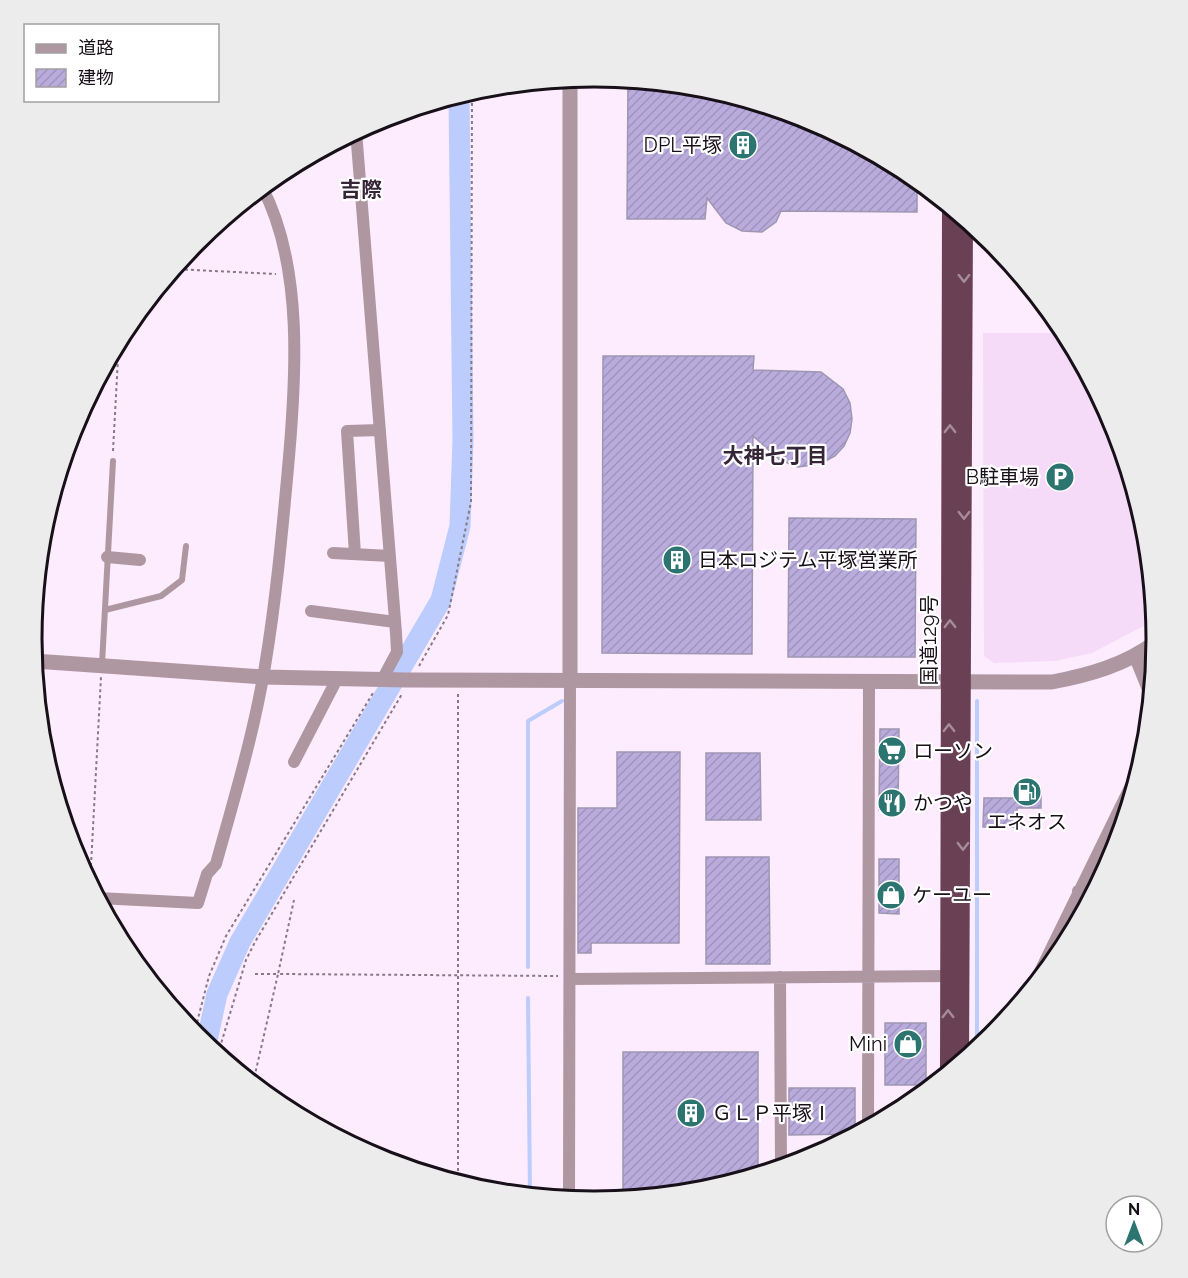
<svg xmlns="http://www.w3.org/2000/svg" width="1188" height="1278" viewBox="0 0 1188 1278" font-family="Raleway,'Noto Sans JP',sans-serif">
<defs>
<pattern id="building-hatch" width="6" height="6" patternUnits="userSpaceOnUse" patternTransform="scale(1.5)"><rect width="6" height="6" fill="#b9acdd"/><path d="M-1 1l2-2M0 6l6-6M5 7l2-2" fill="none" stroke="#9e93bd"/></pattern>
</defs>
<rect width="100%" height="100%" fill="#fdebfe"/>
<!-- built -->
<path fill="#f6dbf9" d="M983 333H1065L1114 424 1146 530 1155 620 1092 653 1055 661 994 663 984 656Z"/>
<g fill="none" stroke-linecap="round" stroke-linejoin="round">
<!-- stream -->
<path stroke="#bbccfd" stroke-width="4" d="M528 967V721L562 701
M528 998 530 1195
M977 1049V701"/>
<!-- river -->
<path stroke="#bbccfd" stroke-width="21" d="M206 1045 217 994 240 942 441 600 460 526 463 440 459 95"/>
</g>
<!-- building -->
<path fill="url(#building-hatch)" stroke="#9e97b2" stroke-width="1.5" d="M628 80 704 87 810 119 907 171 917 180V212L781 211 776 222 762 232 742 231 726 223 707 198 705 219H627Z
M603 356H754L753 370 821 372 843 389 850 403 852 419 850 433 844 446 835 456 820 464 798 467 780 460 753 436 752 654 602 653Z
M789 518 916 519 915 657H788Z
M880 729H899L898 810H879Z
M617 752H680L679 943H591V953H578V808H617Z
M706 753H760L761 820H706Z
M1018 789H1041V808H1017V827H983L984 798H1018Z
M706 857H769L770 964H706Z
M879 859H899V914L879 913Z
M885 1023H926V1085H885Z
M623 1052H758V1174L703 1191 623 1199Z
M789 1088H855V1134L789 1135Z"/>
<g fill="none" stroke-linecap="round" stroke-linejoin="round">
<!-- path -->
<path stroke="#877a87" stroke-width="2" stroke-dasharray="3 3" stroke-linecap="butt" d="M173 269 276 274
M113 451 119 340
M419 666 448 615 471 502 472 91
M90 884 101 677
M255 974H278L294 900
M194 1034 209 976 226 936 373 693
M218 1054 246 960 255 942 402 694
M253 1083 278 974 558 976
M458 1183V694"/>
<!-- service -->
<path stroke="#af97a1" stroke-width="6" d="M105 610 161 596 182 580 186 546
M102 664 113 461"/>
<!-- minor -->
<path stroke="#af97a1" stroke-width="12" d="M356 131 396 633 397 652 382 680
M333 553 390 556
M355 554 347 431 380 430
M107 557 140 560
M311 611 395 622
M294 762 337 679
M1078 891 1091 896
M98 898 198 903 207 874 216 864C234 799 254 733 265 666 276 600 282 534 288 468 296 381 304 266 262 187
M780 977 781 1167
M570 979 948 976
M1032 988 1142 763
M868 1127 869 681
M569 1199 570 681"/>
<!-- tertiary -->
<path stroke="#af97a1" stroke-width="15" d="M570 79V681
M1136 656 1151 693
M34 661 263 677 406 680 1052 682C1089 675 1125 665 1156 642"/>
<!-- trunk -->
<path stroke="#6a4054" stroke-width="16" d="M961 1062 965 219
M948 1073 950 207"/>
</g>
<!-- one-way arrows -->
<defs><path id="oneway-chevron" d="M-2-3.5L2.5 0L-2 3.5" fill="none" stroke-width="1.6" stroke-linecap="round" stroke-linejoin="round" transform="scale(1.5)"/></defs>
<g stroke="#a68c98">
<use href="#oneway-chevron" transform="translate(964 278) rotate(90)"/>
<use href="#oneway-chevron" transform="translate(950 429) rotate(-90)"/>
<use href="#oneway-chevron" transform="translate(964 515) rotate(90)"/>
<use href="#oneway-chevron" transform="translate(950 624) rotate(-90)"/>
<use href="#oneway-chevron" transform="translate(949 728) rotate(-90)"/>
<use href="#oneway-chevron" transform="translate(963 846) rotate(90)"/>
<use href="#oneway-chevron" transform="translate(948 1014) rotate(-90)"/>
</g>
<!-- icons -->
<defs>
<g id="building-disc" transform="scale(1.5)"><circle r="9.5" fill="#2b7470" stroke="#fff"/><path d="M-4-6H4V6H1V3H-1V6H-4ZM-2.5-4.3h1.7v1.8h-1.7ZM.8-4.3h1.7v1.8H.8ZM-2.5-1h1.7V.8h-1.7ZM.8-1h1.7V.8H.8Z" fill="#fff"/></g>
<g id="parking-disc" transform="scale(1.5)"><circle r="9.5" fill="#2b7470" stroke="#fff"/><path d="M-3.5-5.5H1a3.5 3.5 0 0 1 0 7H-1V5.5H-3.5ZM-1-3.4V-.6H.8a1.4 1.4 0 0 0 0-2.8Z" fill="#fff"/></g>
<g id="supermarket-disc" transform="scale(1.5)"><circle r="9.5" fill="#2b7470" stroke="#fff"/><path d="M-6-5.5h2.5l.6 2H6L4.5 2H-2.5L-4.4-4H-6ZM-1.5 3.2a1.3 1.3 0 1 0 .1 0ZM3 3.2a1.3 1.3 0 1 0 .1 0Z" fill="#fff"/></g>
<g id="fuel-disc" transform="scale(1.5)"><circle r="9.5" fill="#2b7470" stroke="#fff"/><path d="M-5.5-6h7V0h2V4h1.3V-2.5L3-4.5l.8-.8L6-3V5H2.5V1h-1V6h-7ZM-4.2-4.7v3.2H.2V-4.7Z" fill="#fff"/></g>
<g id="restaurant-disc" transform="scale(1.5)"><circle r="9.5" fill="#2b7470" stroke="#fff"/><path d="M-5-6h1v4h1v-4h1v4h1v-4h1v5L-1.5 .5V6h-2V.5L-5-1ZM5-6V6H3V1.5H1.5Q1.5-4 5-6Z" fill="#fff"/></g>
<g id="shop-disc" transform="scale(1.5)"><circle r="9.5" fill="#2b7470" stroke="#fff"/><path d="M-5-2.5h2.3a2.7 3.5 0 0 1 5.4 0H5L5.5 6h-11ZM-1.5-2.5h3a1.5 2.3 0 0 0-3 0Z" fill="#fff"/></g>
</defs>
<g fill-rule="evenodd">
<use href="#building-disc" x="743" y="145"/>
<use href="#parking-disc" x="1060" y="477"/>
<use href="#building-disc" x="677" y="560"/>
<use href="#supermarket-disc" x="892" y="751"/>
<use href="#fuel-disc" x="1027" y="792"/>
<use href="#restaurant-disc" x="892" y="803"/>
<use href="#shop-disc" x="891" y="895"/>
<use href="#shop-disc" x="908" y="1044"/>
<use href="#building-disc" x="691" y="1113"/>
</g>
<g text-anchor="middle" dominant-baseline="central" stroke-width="4.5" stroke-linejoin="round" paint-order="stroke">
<!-- poi labels -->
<g font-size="20" fill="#181018" stroke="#fff" text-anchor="start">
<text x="722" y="145" text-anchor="end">DPL平塚</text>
<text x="1039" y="477" text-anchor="end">B駐車場</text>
<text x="698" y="560">日本ロジテム平塚営業所</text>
<text x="913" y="751">ローソン</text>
<text x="913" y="803">かつや</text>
<text x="1027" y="822" text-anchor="middle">エネオス</text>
<text x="912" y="895">ケーユー</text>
<text x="887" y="1044" text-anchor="end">Mini</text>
<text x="712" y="1113">ＧＬＰ平塚Ⅰ</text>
</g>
<!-- street labels -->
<g font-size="20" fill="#181018" stroke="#fff">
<text transform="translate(929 640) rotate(-90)">国道129号</text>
</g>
<!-- neighbourhood labels -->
<g font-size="21" font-weight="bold" fill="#362537" stroke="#fff">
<text x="361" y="189">吉際</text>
<text x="775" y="455">大神七丁目</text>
</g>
</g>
<!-- crop -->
<path d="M0 0H1188V1278H0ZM42 639a552 552 0 1 1 1104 0a552 552 0 1 1-1104 0Z" fill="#edeced" fill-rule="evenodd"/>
<path fill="none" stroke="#181018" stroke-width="3" d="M42 639a552 552 0 1 1 1104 0a552 552 0 1 1-1104 0Z"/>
<!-- legend -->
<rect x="24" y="24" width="195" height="78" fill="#ffffff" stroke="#a39fa3" stroke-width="1.5"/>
<rect x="36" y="44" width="30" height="9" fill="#af97a1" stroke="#a39fa3" stroke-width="1.5"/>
<text x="78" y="54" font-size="18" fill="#181018">道路</text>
<rect x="36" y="69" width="30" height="18" fill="url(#building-hatch)" stroke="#a39fa3" stroke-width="1.5"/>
<text x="78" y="84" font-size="18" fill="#181018">建物</text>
<!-- north arrow -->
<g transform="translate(1134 1224)"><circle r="28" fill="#ffffff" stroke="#a39fa3" stroke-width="1.5"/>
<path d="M0-4.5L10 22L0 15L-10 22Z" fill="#2b7470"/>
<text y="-9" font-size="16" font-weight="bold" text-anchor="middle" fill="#181018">N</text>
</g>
</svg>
